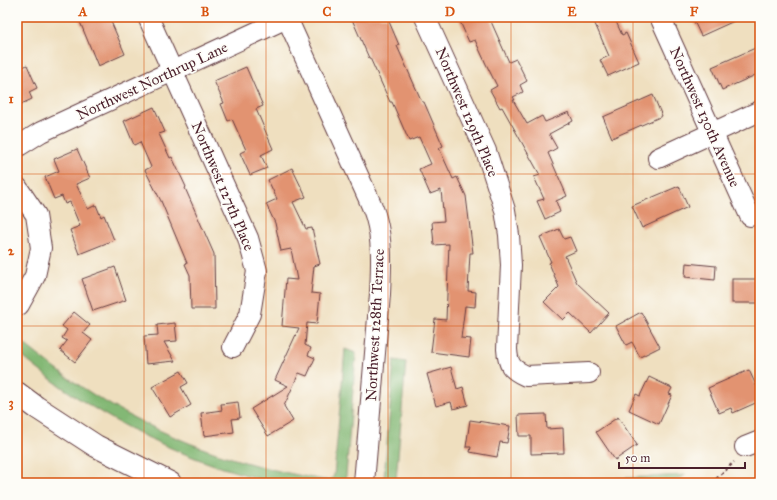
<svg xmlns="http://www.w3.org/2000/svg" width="777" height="500" viewBox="0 0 777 500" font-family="'IM FELL Great Primer',serif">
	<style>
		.forest { fill: #83b874; stroke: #666c50 }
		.building { fill: #e29371 }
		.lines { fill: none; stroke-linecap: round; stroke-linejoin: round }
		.minor-casing { stroke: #633c41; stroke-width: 22 }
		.secondary-casing { stroke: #633c41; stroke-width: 24 }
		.path { stroke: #633c41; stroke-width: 2.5; stroke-dasharray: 3 3; stroke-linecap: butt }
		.minor { stroke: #fff; stroke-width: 20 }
		.secondary { stroke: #fff; stroke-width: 22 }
		.grid { fill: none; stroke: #d8530f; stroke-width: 1; stroke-opacity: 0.55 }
		.labels { text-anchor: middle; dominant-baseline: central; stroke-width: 3.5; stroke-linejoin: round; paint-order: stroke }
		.street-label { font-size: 15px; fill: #4a1f2b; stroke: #fdfcf7 }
		.neatline { fill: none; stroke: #d8530f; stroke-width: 1.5 }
		.grid-label { font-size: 13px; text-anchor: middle; font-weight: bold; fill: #d8530f }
	</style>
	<rect width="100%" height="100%" fill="#fdfcf7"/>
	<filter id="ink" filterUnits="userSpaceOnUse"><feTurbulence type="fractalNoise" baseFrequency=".025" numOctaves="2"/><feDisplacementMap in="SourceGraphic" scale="8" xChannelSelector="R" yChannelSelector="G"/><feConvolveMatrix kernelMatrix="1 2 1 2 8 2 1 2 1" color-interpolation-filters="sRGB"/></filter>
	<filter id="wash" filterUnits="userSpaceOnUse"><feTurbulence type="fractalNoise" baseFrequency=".012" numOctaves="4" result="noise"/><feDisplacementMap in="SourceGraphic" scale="16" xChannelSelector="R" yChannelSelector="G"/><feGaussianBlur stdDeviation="0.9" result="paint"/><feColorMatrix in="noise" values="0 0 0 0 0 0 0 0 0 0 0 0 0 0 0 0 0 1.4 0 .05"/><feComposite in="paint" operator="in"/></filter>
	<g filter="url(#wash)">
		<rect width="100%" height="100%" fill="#efdfbf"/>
		<!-- forest -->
		<g class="forest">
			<path d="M17 338C33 351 50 365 67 377 145 432 232 465 325 480 330 480 332 479 334 475L345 349 356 353 346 476 343 483C328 483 312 483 297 483 290 483 283 484 276 483 258 479 240 473 223 468 148 443 77 404 17 352Z"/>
			<polygon points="394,360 406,362 396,480 397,483 385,483 384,478"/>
			<polygon points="686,475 669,483 522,483"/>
		</g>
		<g id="blocks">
			<!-- building -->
			<g class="building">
				<polygon points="78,17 109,17 125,54 98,66"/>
				<polygon points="351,17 387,17 399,45 397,46 422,102 424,102 443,146 439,148 453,179 457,177 466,196 473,253 470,253 468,291 476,292 475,307 465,306 461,338 471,339 469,357 431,352 435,319 446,320 449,244 434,245 432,222 444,221 441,190 430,194 419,169 431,164 419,137 409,141 392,102 390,102 370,58 369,58"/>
				<polygon points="458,17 489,17 509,62 516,59 527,81 520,85 523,92 513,97 515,100 513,100 527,124 542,116 545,122 569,112 573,121 549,134 557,148 548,153 567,196 556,201 560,212 545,219 537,201 544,199 534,177 540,175 502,107 500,108 490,90 497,86 486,64 475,40 469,42"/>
				<polygon points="592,17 614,17 622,35 626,33 639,62 608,76 600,60 609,56"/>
				<polygon points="692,17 743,17 701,36"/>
				<polygon points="760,46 760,73 722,90 712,67"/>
				<polygon points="17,64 19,69 27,65 37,88 29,92 32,99 17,106"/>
				<polygon points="246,67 263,106 256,109 273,149 261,155 267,168 250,175 240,153 246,150 232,119 228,121 221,104 224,103 214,81"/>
				<polygon points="653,95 662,116 612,138 603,117"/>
				<polygon points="154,107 165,132 159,134 170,158 172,157 186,187 185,188 214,254 215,309 191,309 190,275 185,264 187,263 161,201 145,170 151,167 140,142 134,145 124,121"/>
				<polygon points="77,149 90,178 76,184 88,209 96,205 101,217 104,215 114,240 79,254 70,230 80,226 70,202 65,204 62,196 54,199 45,177 59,171 54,159"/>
				<polygon points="292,168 306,197 293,202 306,229 312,228 320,264 314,266 311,293 320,294 317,324 307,323 305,345 311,348 308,355 315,358 307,376 299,373 284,406 293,421 268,436 251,409 288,386 275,380 299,328 282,326 286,279 297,280 291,249 281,251 275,223 266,204 277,199 268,180"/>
				<polygon points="679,186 688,207 642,228 632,206"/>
				<polygon points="559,229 564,239 570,237 576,251 565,256 577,283 609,313 591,333 570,313 563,320 544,302 559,287 549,263 551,262 540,237"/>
				<polygon points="686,263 716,266 715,280 685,277"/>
				<polygon points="115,267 126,300 93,311 82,279"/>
				<rect x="732" y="279" width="28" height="24"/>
				<polygon points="74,312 90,325 83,333 92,340 75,362 60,350 67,341 62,338 67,330 62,326"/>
				<polygon points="641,312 660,347 640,357 632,342 626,345 616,326"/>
				<polygon points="175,323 177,341 164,342 175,361 146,364 144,336 158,335 157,325"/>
				<polygon points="451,367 457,389 463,387 468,405 453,409 451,402 436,406 427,374"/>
				<polygon points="749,370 760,394 760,401 733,413 731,408 719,413 708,388"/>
				<polygon points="181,371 188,383 181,387 191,405 170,417 152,387"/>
				<polygon points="649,377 672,388 669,394 672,395 659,424 629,410 636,394 640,396"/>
				<polygon points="238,402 240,418 232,419 234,432 204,436 201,413 222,410 221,404"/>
				<polygon points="546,414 547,429 563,428 564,453 531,454 531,436 519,436 518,415"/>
				<polygon points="618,417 637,445 615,460 596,432"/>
				<polygon points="470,420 510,426 507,443 500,442 497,457 470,452 471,447 466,447"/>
			</g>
		</g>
	</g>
	<g filter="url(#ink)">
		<use href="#blocks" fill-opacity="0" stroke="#633c41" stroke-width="1"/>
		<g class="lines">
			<defs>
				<g id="minor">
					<polyline points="148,17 248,238 257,271 250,314 233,347"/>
					<path d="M425 17 486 151 505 210 509 235 511 265 507 349C508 365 511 369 526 376L589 373"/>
					<polyline points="660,17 750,216"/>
					<path d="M287 18 367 195C370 202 374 210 376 218 383 243 381 269 380 294L364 483"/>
					<polyline points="17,147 41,132 289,17"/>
					<polyline points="658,158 760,111"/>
					<polyline points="17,187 36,215 41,248 35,276 19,305"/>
					<polyline points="745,447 760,441"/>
				</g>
				<polyline id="secondary" points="17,393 36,407 96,446 170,483"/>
			</defs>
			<!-- minor casing -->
			<use href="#minor" class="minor-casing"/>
			<!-- secondary casing -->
			<use href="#secondary" class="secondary-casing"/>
			<!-- path -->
			<polyline class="path" points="712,483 734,462"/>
			<!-- minor -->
			<use href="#minor" class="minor"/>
			<!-- secondary -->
			<use href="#secondary" class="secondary"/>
		</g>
	</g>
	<!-- grid -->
	<path class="grid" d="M144 17V483M266 17V483M388 17V483M511 17V483M633 17V483M17 174H760M17 326H760"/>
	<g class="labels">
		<!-- street labels -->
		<g class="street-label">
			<text transform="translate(152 81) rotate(-25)">Northwest Northrup Lane</text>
			<text transform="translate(467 112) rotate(67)">Northwest 129th Place</text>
			<text transform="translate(705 117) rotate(66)">Northwest 130th Avenue</text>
			<text transform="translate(223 186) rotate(67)">Northwest 127th Place</text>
			<text transform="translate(375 325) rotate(-87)">Northwest 128th Terrace</text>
		</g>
	</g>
	<!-- margin -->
	<rect width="777" height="500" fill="none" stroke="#fdfcf7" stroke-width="44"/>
	<!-- scale -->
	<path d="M619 462v6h126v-6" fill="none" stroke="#4a1f2b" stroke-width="2"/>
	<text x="625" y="462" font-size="12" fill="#4a1f2b" stroke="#fdfcf7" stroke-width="3" paint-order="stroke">50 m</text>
	<rect x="22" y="22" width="733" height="456" class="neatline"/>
	<g class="grid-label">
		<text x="83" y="16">A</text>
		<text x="205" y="16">B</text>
		<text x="327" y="16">C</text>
		<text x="450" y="16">D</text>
		<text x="572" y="16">E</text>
		<text x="694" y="16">F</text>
		<text x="11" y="103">1</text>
		<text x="11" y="255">2</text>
		<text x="11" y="407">3</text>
	</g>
</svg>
